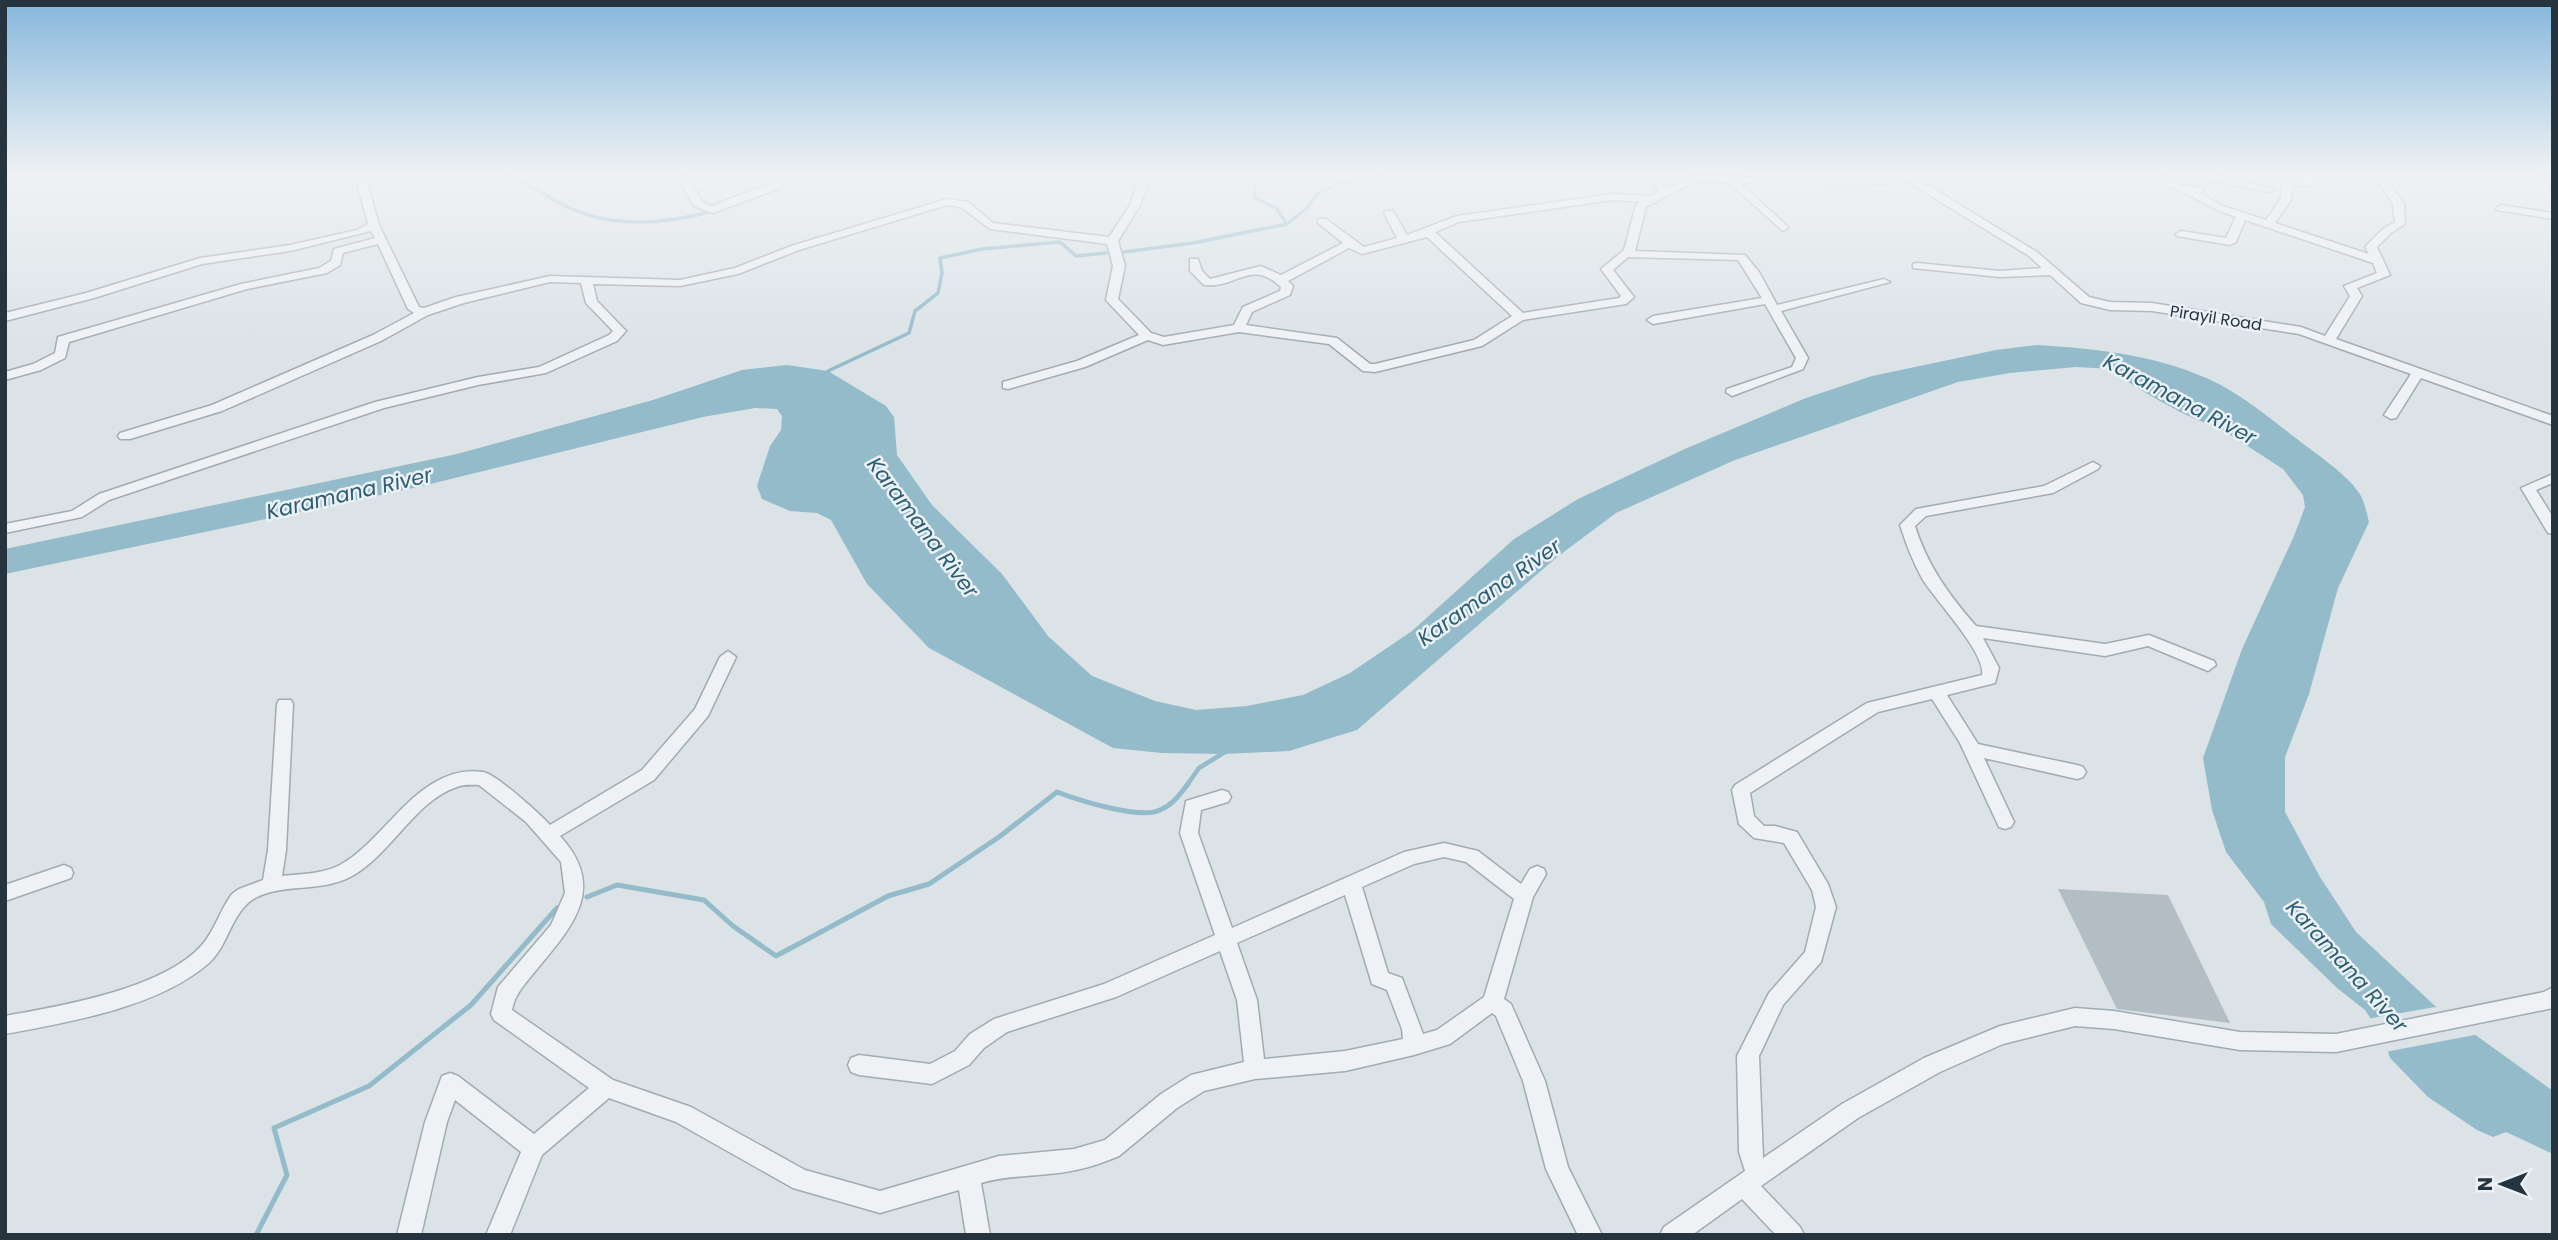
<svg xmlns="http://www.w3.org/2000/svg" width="2558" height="1240" viewBox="0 0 2558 1240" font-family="Poppins,sans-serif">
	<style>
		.water { fill: #94bbca }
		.pier { fill: #dbe3e7 }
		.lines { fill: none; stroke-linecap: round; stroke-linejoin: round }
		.stream-far2 { stroke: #94bbca; stroke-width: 3.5 }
		.stream-far1 { stroke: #94bbca; stroke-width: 4.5 }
		.stream { stroke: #94bbca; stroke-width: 5 }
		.river { fill: #94bbca; fill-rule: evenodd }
		.building { fill: #b2bdc4 }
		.minor-casing { stroke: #a1abb1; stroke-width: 3 }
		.minor { fill: #eef2f5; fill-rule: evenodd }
		.labels { text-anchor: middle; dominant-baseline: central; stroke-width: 5; stroke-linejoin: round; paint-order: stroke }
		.far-street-label { font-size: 16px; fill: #25343e; stroke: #ebf1f5 }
		.water-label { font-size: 21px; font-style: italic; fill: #2d5e74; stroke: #ebf1f5 }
	</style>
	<rect width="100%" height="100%" fill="#dbe3e7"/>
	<!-- water -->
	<path class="water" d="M2037 345C2100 349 2161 355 2219 384 2247 399 2272 420 2297 439 2316 454 2350 476 2361 496 2365 504 2367 514 2369 522L2338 588 2309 694 2285 757V812L2320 877 2356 932 2434 1005 2553 1091V1154L2506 1132 2493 1137 2477 1130 2428 1097 2390 1058 2384 1039 2365 1010 2337 988 2271 924 2264 902 2226 852 2212 810 2203 758 2242 649 2294 536 2305 507 2303 495 2283 469 2139 376 2111 369 2076 367 2010 373 1958 382 1735 460 1616 513 1557 557 1357 730 1289 751 1224 754 1162 753 1113 748 929 648 867 584 831 520 817 513 790 511 762 499 757 486 770 446 781 430 782 416 777 409 755 408 703 417 418 487 5 574V549L457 454 653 400 742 370 787 365 828 371 886 406 894 417 897 455 932 505 1002 574 1048 636 1092 676 1155 701 1196 710 1247 706 1303 695 1350 673 1412 631 1514 539 1578 499 1687 448 1806 398 1872 376 1996 350Z"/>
	<!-- pier -->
	<polygon class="pier" points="2441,1006 2480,1034 2385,1052 2381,1040 2367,1019"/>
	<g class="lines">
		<!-- stream-far2 -->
		<g class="stream-far2">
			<path d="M508 175C530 185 549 198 570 208 616 229 666 224 713 211"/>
			<polyline points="1287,224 1307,208 1317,194 1340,183 1385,175"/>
			<polyline points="1124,252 1193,243 1287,224 1276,208 1255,198 1255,179 1246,175"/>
			<polyline points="828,371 909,333 915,311 938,293 942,273 940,258 982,249 1060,242 1076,256 1106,253"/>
		</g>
		<!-- stream-far1 -->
		<polyline class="stream-far1" points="1187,785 1199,768 1225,752"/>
		<!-- stream -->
		<g class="stream">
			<path d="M587 897 617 885 704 900 733 926 776 956 888 896 929 884 999 837 1057 792C1078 800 1140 820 1160 810 1173 805 1180 794 1188 784"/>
			<polyline points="256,1235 287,1175 274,1128 369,1086 471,1005 557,908"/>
		</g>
		<!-- river -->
		<path class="river" d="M2101 351 2223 417 2226 421 2223 425C2201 431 2118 375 2094 361L2091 357 2094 353Z"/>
	</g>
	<!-- building -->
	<polygon class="building" points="2058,889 2168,895 2230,1023 2117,1009"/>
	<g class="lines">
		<defs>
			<g id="minor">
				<path d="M355 175H365L379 225 419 307 424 308 456 297 550 276 680 280 735 268 791 246 947 199 968 202 993 223 1109 237 1130 205 1138 183 1143 180 1148 183 1140 205 1118 241 1125 266 1118 299 1151 333 1164 337 1234 325 1243 307 1280 291 1281 287C1250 258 1237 289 1204 285L1190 271V259H1198L1202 271 1210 279 1261 266 1281 275 1343 243 1318 223V219H1326L1364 247 1397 238 1384 213 1385 211H1393L1407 235 1457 216 1613 194 1651 196 1658 192 1650 175H1660L1667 188 1692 176 1889 178 1896 175H1911L2037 252 2089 297 2110 302 2152 303 2301 327 2325 336 2350 296 2344 286 2377 273 2373 263 2245 220 2236 242 2230 245 2177 236 2176 234 2181 231 2226 238 2236 217C2217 211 2203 202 2185 193 2174 188 2162 184 2152 175H2164L2181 185 2203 188 2204 190 2200 193 2220 205 2266 220 2280 200 2284 181 2304 180 2301 175H2311L2315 181 2312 185 2293 186 2291 200 2275 223 2369 254 2365 247 2383 229 2395 222 2393 204 2374 175H2384L2404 204 2405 224 2391 233 2377 247 2390 275 2357 288 2362 296 2336 339 2553 416V425L2421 378 2396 418 2391 419 2384 415 2411 374 2299 334 2152 311 2110 310 2081 303 2050 275 2000 277 1913 268V264L1917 263 2000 271 2042 268 2029 256 1903 179 1890 184 1740 183 1787 226 1788 228 1783 231 1728 182H1694L1646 207 1635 251 1745 255 1759 272 1777 305 1884 279 1890 282 1781 311 1808 358 1803 369 1732 396 1726 392 1727 389 1792 367 1796 358 1765 304 1653 324 1647 320 1653 316 1762 298 1738 260 1628 257 1613 270 1634 297 1626 304 1523 320 1482 346 1375 372 1363 371 1329 344 1239 332 1163 345 1148 340 1085 367 1008 389 1003 388V382L1077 361 1139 335 1106 300 1113 266 1107 244 990 229 961 207 947 205 799 250 738 274 680 286 593 284 597 301 626 331 617 341 546 373 478 385 384 408 109 500 82 517 5 533V524L72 511 99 494 375 402 478 377 539 367 609 335 613 331 586 303 581 283 550 282 464 303 428 315 381 341 222 411 130 439H120L118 436 120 433 212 405 373 335 414 313 408 309 378 244 343 253 340 265 327 273 247 289 69 342 65 358 41 370 5 380V372L33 364 55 353 58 337 241 284 319 268 331 261 334 249 375 238 371 231 290 251 202 264 94 298 5 321V313L86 293 200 258 290 245 357 230 368 224ZM1613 200 1640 202 1636 205 1624 250 1601 269 1621 296 1619 298 1523 313 1435 232 1459 222ZM1427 237 1512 316 1474 340 1375 364H1370L1337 338 1246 325 1252 312 1290 295 1293 286 1288 281 1349 248 1362 254Z"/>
				<polygon points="677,175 687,175 702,202 712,206 790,175 803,175 778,189 712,213 694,206"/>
				<polygon points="2200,175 2214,175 2274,189 2269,192 2200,178"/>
				<polygon points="2536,175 2548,175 2553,178 2553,186"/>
				<polygon points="2501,205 2553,213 2553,219 2497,210 2496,208"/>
				<path d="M2093 462 2100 466 2098 469 2053 493 1926 516 1915 526C1927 565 1949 595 1976 626L2105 644 2149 635 2214 661 2216 665 2208 671 2148 646 2105 656 1983 638 1999 668 1995 683 1947 695 1978 744 2077 765 2083 767 2086 772 2083 777 2077 779 1984 758 2014 822 2011 827 2005 829 1999 827 1960 743 1932 699 1878 712 1750 793 1754 816 1764 826H1775L1797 832 1828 884 1836 907 1821 962 1783 1005 1759 1056 1763 1158 1842 1104 1924 1058 2000 1026 2075 1008 2114 1011 2240 1032 2336 1034 2544 992 2553 987V1008L2336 1052 2240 1050 2114 1029 2075 1026 2003 1044 1940 1072 1858 1118 1761 1186 1800 1227 1804 1235H1776L1742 1199 1692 1235H1660L1664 1227 1745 1171 1739 1152 1737 1056 1769 993 1805 952 1816 907 1812 890 1784 843 1754 838 1739 824 1732 790 1735 785 1867 703 1982 675C1986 653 1936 601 1923 580 1913 562 1906 544 1900 525L1916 509 2044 486Z"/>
				<polygon points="2553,474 2553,483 2536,490 2553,517 2553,534 2548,533 2521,488"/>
				<path d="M728 651 736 657 708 716 654 780 560 836C607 887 574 925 537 969 526 983 515 993 512 1010L613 1080 691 1107 805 1170 880 1191 999 1156 1074 1149 1105 1140 1161 1094 1191 1075 1244 1062 1237 1000 1220 951 1116 997 1007 1032 984 1048 969 1065 932 1084 859 1075 851 1072 848 1065 851 1058 859 1055 930 1064 955 1051 970 1034 994 1019 1104 984 1215 935 1180 833 1186 801 1222 790 1228 792 1231 797 1228 802 1201 810 1198 833 1232 928 1404 852 1444 843 1478 851 1521 884 1530 869 1537 866 1544 869 1546 874 1533 897 1504 999 1511 1004 1545 1081 1568 1167 1602 1235H1578L1546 1169 1523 1081 1496 1016 1492 1013 1450 1044 1414 1055 1345 1071 1255 1079 1204 1091 1177 1108 1119 1156C1105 1162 1090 1167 1076 1170 1044 1177 1012 1174 981 1183L990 1235H966L959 1190 880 1213 793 1188 676 1122 609 1098 542 1155 510 1235H486L521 1152 455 1100 447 1122 421 1235H397L425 1122 442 1076 450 1073 458 1076 534 1134 589 1088 494 1020 491 1014 498 987 551 925 565 893 561 862 526 822 479 785C472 785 464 784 457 787 418 799 392 851 357 873 326 894 285 882 255 898 231 912 229 945 209 963 159 1007 70 1022 5 1034V1016C61 1006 163 989 202 945 215 930 220 910 232 894L239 889 263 880 268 850 277 704 279 700H291L293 704 286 850 282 876C301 874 322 874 340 865 360 854 376 835 392 819 415 794 445 766 483 772 496 774 540 814 550 825L642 770 695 709 720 657ZM1444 857 1466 862 1514 899 1484 997 1437 1030 1423 1034 1402 978 1388 973 1362 887 1414 864ZM1345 895 1372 984 1387 990 1402 1029 1403 1039 1345 1051 1264 1059 1257 1000 1237 943Z"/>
				<polygon points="64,865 71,868 73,873 71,878 5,901 5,885"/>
			</g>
		</defs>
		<!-- minor casing -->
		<use href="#minor" class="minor-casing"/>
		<!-- minor -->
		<use href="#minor" class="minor"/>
	</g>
	<!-- sky -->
	<linearGradient id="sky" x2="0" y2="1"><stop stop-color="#86b7dc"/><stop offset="0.5" stop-color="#eff2f4"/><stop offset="1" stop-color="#eff2f4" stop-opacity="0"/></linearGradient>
	<rect width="2558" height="348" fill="url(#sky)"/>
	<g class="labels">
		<!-- far-street labels -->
		<g class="far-street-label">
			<text transform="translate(2216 318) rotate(9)">Pirayil Road</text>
		</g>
		<!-- water labels -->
		<g class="water-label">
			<text transform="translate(2180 399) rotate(28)">Karamana River</text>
			<text transform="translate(349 493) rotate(-13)">Karamana River</text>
			<text transform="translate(923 527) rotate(53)">Karamana River</text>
			<text transform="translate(1489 592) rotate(-35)">Karamana River</text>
			<text transform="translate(2347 966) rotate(48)">Karamana River</text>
		</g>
	</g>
	<!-- border -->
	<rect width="2558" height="1240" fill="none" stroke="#25343e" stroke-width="14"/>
	<!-- north arrow -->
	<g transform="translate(2502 1184) rotate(270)" stroke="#ebf1f5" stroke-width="5" paint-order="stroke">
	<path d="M0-5L12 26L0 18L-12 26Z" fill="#25343e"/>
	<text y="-10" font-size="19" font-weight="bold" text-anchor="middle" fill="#25343e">N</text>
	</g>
</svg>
